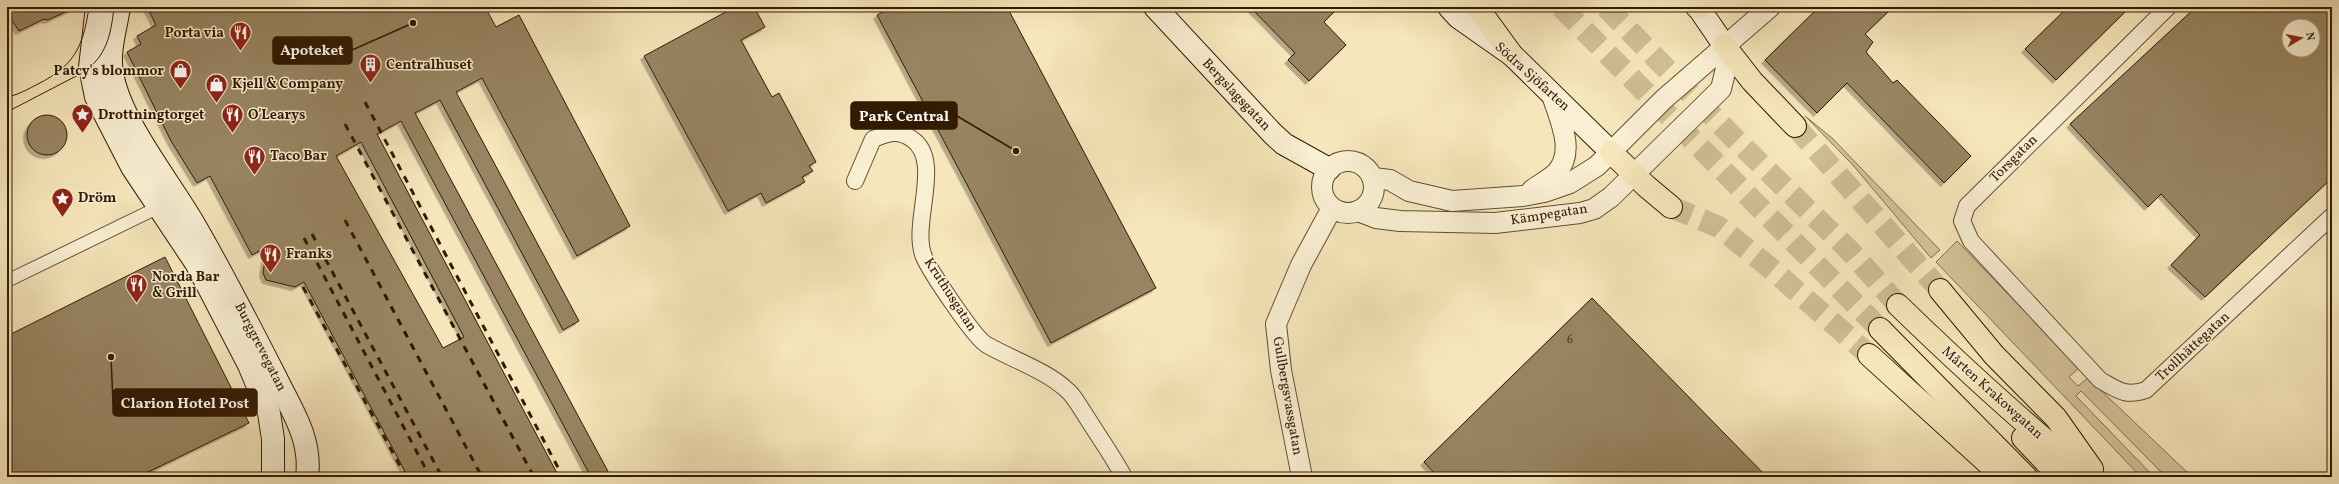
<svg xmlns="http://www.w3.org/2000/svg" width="2339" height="484" viewBox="0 0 2339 484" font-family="Vollkorn,serif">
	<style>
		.green { fill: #d5c39c; stroke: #846e4f }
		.building { fill: #988462; stroke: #321a02; fill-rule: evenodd; filter: url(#shadow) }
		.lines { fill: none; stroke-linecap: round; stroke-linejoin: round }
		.trunk-tunnel { stroke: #cfbd96; stroke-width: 22; stroke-dasharray: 22 11; stroke-linecap: butt }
		.pedestrian-casing { stroke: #634d30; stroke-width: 14 }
		.minor-casing { stroke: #634d30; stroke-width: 18 }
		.tertiary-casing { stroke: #634d30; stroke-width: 22 }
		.secondary-casing { stroke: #321a02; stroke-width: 24 }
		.trunk-casing { stroke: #321a02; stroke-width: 24 }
		.pedestrian { stroke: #f9efd3; stroke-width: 12 }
		.minor { stroke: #f9efd3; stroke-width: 16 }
		.tertiary { stroke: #f9efd3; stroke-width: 20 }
		.secondary { stroke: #f9efd3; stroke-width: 22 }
		.trunk { stroke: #f6e6bb; stroke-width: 22 }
		.tram { stroke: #321a02; stroke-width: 1 }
		.rail { stroke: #321a02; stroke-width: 3; stroke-dasharray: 7 7; stroke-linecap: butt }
		.labels { text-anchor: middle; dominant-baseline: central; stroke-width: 3; stroke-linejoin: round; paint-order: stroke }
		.number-label { font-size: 12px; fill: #4c341a }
		.poi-label { font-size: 14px; font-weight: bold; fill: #321a02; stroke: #f9efd3; text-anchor: start }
		.street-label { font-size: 14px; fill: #321a02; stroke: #f9efd3 }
		.leader { fill: none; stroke: #321a02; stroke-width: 1.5 }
		.callout-dot { fill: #321a02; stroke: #f9efd3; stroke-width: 1.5 }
		.callout { fill: #321a02; stroke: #321a02; stroke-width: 1.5 }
		.callout-label { font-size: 15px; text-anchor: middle; font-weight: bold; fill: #fff }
	</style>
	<defs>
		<filter id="shadow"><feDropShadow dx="-3.5" dy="3.5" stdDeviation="0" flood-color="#0004"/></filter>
	</defs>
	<rect width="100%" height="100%" fill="#f6e6bb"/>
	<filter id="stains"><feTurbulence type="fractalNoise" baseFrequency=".005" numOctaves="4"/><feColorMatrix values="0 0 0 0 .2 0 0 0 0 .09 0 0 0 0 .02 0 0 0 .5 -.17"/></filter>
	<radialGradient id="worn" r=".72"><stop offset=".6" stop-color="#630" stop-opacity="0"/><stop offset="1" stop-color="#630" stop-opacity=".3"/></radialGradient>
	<!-- green -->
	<g class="green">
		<polygon points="1805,116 1832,138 1940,250 1931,258 1852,164"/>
		<polygon points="1957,241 2079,368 2069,377 2078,386 2088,378 2192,477 2166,477 2081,391 2076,396 2154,477 2141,477 1936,262"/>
	</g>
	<!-- building -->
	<g class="building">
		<polygon points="7,7 76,7 48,20 44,19 19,31 7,13"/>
		<path d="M147 7H485L496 27 519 15 630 226 577 256 482 78 456 92 579 321 563 330 440 100 415 113 611 477H591L401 121 377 134 559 477H408L304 282 295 287 266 280 263 273 267 247 252 255 210 176 197 183 171 141 127 52 141 44 137 36 156 25ZM361 142 464 337 443 348 336 156Z"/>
		<polygon points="735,7 754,7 765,27 741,40 772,97 779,93 816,162 809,166 813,171 802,177 805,182 766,203 761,193 728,211 644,56"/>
		<polygon points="892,7 1007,7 1156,288 1051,343 877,15"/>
		<polygon points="1250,7 1339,7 1324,22 1346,45 1309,81 1288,60 1295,53"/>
		<polygon points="1819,7 1893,7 1865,34 1873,42 1866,52 1893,83 1897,80 1971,156 1944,183 1847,83 1817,113 1765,60"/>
		<polygon points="2068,7 2130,7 2056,80 2025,49"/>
		<path d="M2196 7H2332V178L2205 297 2171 265 2200 235 2161 194 2148 207 2070 124ZM2289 26H2313V50H2289Z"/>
		<circle cx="47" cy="135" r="20"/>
		<polygon points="165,257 249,423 138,477 7,477 7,336"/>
		<polygon points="1592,298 1767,477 1438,477 1424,462"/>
	</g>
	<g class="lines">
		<!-- trunk-tunnel -->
		<g class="trunk-tunnel">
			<polyline points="1561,7 1880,329"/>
			<polyline points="1606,7 1735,139 1852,253 1898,305"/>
			<polyline points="1795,126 1940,290"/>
			<polyline points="1671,207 1719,227 1768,266 1869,355"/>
		</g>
		<defs>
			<polyline id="pedestrian" points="7,281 159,207"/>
			<g id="minor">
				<path d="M2168 7 1967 206 1962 221 1971 241 2100 380C2118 390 2125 397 2146 390L2332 216"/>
				<path d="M855 181 873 139C888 133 898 129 912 139 944 161 910 224 924 257 930 271 975 339 987 345 1013 360 1046 370 1068 391 1074 396 1079 406 1084 413 1097 434 1112 455 1124 477"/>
			</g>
			<g id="tertiary">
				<circle cx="1348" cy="187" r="26"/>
				<polyline points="1373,178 1390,180 1409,191 1452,201 1523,196 1544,192 1570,183 1597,166 1664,99 1770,7"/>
				<path d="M1532 190C1540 184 1550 179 1557 172 1576 151 1559 118 1552 95"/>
				<polyline points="1358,211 1376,218 1400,221 1495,223 1580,213 1594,209 1611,197 1721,89 1726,68 1724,45"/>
				<polyline points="1302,477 1281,370 1276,324 1301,265 1332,208"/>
			</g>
			<g id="secondary">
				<polyline points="97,7 90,67 96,97 132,167 196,263 249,365 269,413 273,439 273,477"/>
				<path d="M119 7C116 28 108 51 112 73 120 122 170 182 195 226 224 276 250 327 276 378 292 411 312 439 307 477"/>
				<polyline points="1155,7 1273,134 1284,144 1329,169"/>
				<polyline points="1449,7 1458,17 1512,55 1611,152"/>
				<polyline points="1698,7 1724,45"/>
			</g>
			<g id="trunk">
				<polyline points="1477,7 1512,55"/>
				<polyline points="1697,7 1699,8"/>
				<polyline points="1724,45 1752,81 1795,126"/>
				<polyline points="1611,152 1646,186 1671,207"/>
				<polyline points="1940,290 1994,355 2056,418 2092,469"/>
				<path d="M1898 305C1961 366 2021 422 2090 477"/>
				<polyline points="1880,329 2026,477"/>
				<polyline points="1869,355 2003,477"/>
				<polyline points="2023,438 2060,477"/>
			</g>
		</defs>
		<!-- pedestrian casing -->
		<use href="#pedestrian" class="pedestrian-casing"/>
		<!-- minor casing -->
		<use href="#minor" class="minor-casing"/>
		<!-- tertiary casing -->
		<use href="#tertiary" class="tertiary-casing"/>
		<!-- secondary casing -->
		<use href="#secondary" class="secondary-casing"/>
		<!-- trunk casing -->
		<use href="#trunk" class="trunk-casing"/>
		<!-- pedestrian -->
		<use href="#pedestrian" class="pedestrian"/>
		<!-- minor -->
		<use href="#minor" class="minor"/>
		<!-- tertiary -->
		<use href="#tertiary" class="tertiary"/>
		<!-- secondary -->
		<use href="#secondary" class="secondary"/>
		<!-- trunk -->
		<use href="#trunk" class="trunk"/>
		<!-- tram -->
		<g class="tram">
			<path d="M7 97C18 95 28 89 38 84 75 65 83 47 89 7"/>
			<path d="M7 112 82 73C107 57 111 34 114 7"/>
		</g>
		<!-- rail -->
		<g class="rail">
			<polyline points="365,102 563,477"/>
			<polyline points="345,124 534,477"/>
			<polyline points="345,220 482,477"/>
			<polyline points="312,234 442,477"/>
			<polyline points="304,238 430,477"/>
			<polyline points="303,287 406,477"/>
		</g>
	</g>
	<!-- icons -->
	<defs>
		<symbol id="restaurant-pin" viewBox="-11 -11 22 30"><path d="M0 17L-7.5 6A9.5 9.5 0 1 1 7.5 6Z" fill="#8f2418" stroke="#f9efd3"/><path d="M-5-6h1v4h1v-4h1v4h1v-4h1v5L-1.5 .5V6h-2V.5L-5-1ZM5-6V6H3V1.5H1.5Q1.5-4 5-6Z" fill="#fff"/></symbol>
		<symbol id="building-pin" viewBox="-11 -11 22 30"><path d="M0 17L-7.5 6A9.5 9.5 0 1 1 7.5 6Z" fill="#8f2418" stroke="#f9efd3"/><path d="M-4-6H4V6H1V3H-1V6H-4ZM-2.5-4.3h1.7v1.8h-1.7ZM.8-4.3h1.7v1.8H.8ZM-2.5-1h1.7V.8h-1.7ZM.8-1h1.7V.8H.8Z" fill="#fff"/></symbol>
		<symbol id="shop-pin" viewBox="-11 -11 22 30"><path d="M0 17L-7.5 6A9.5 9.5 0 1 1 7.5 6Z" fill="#8f2418" stroke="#f9efd3"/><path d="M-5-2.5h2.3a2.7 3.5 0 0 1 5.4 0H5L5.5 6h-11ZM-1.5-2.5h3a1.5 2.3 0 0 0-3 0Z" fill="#fff"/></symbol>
		<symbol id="sight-pin" viewBox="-11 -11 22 30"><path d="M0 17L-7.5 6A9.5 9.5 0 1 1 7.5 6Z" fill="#8f2418" stroke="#f9efd3"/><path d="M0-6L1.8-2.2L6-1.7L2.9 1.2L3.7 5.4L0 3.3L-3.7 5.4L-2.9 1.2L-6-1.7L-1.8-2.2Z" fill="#fff"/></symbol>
	</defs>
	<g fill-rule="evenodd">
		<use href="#restaurant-pin" x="228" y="20" width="25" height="34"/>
		<use href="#building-pin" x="358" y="52" width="25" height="34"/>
		<use href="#shop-pin" x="168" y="58" width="25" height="34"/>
		<use href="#shop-pin" x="204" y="72" width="25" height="34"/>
		<use href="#sight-pin" x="70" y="102" width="25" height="34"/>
		<use href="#restaurant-pin" x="220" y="102" width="25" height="34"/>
		<use href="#restaurant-pin" x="242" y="144" width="25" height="34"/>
		<use href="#sight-pin" x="50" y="186" width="25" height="34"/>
		<use href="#restaurant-pin" x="258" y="242" width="25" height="34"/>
		<use href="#restaurant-pin" x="124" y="272" width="25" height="34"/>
	</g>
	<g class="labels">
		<!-- number labels -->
		<g class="number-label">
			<text x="1570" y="340">6</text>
		</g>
		<!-- poi labels -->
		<g class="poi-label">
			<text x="224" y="33" text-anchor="end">Porta via</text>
			<text x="386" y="65">Centralhuset</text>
			<text x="164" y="71" text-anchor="end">Patcy's blommor</text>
			<text x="232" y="84">Kjell &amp; Company</text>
			<text x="98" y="115">Drottningtorget</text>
			<text x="248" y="115">O'Learys</text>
			<text x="270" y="156">Taco Bar</text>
			<text x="78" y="198">Dröm</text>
			<text x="286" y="254">Franks</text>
			<text x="152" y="277">Norda Bar<tspan x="152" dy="16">&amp; Grill</tspan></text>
		</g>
		<!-- street labels -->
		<g class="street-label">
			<text transform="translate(1532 77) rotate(42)">Södra Sjöfarten</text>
			<text transform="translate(1236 95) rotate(47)">Bergslagsgatan</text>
			<text transform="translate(2014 159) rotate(-45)">Torsgatan</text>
			<text transform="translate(1549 215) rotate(-9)">Kämpegatan</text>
			<text transform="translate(950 295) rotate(57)">Kruthusgatan</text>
			<text transform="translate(260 347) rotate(63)">Burggrevegatan</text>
			<text transform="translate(2193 347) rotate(-43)">Trollhättegatan</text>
			<text transform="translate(1992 393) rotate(42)">Mårten Krakowgatan</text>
			<text transform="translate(1287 396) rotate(80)">Gullbergsvassgatan</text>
		</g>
	</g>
	<!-- callouts -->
	<path class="leader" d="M413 23L352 50M1016 151L957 116M111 357L113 403"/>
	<g class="callout-dot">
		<circle cx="413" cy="23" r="4"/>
		<circle cx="1016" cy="151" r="4"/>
		<circle cx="111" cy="357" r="4"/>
	</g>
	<g class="callout">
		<rect x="273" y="37" width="79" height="27" rx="4"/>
		<rect x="851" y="102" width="106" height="27" rx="4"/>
		<rect x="113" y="389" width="144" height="27" rx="4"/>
	</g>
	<g class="callout-label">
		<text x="312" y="55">Apoteket</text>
		<text x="904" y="121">Park Central</text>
		<text x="185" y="408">Clarion Hotel Post</text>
	</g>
	<!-- margin -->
	<rect width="2339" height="484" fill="none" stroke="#f6e6bb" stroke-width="24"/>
	<rect x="8" y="8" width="2323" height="468" fill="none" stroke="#321a02" stroke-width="2"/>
	<rect x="12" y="12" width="2315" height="460" fill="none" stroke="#321a02"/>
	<!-- north arrow -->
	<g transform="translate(2301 38) rotate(80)"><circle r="19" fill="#f9efd3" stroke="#a99a7f"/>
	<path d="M0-3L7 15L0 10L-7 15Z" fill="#8f2418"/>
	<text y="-6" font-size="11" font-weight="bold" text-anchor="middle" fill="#321a02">N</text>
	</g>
	<rect width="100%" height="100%" filter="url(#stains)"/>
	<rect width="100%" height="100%" fill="url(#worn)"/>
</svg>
